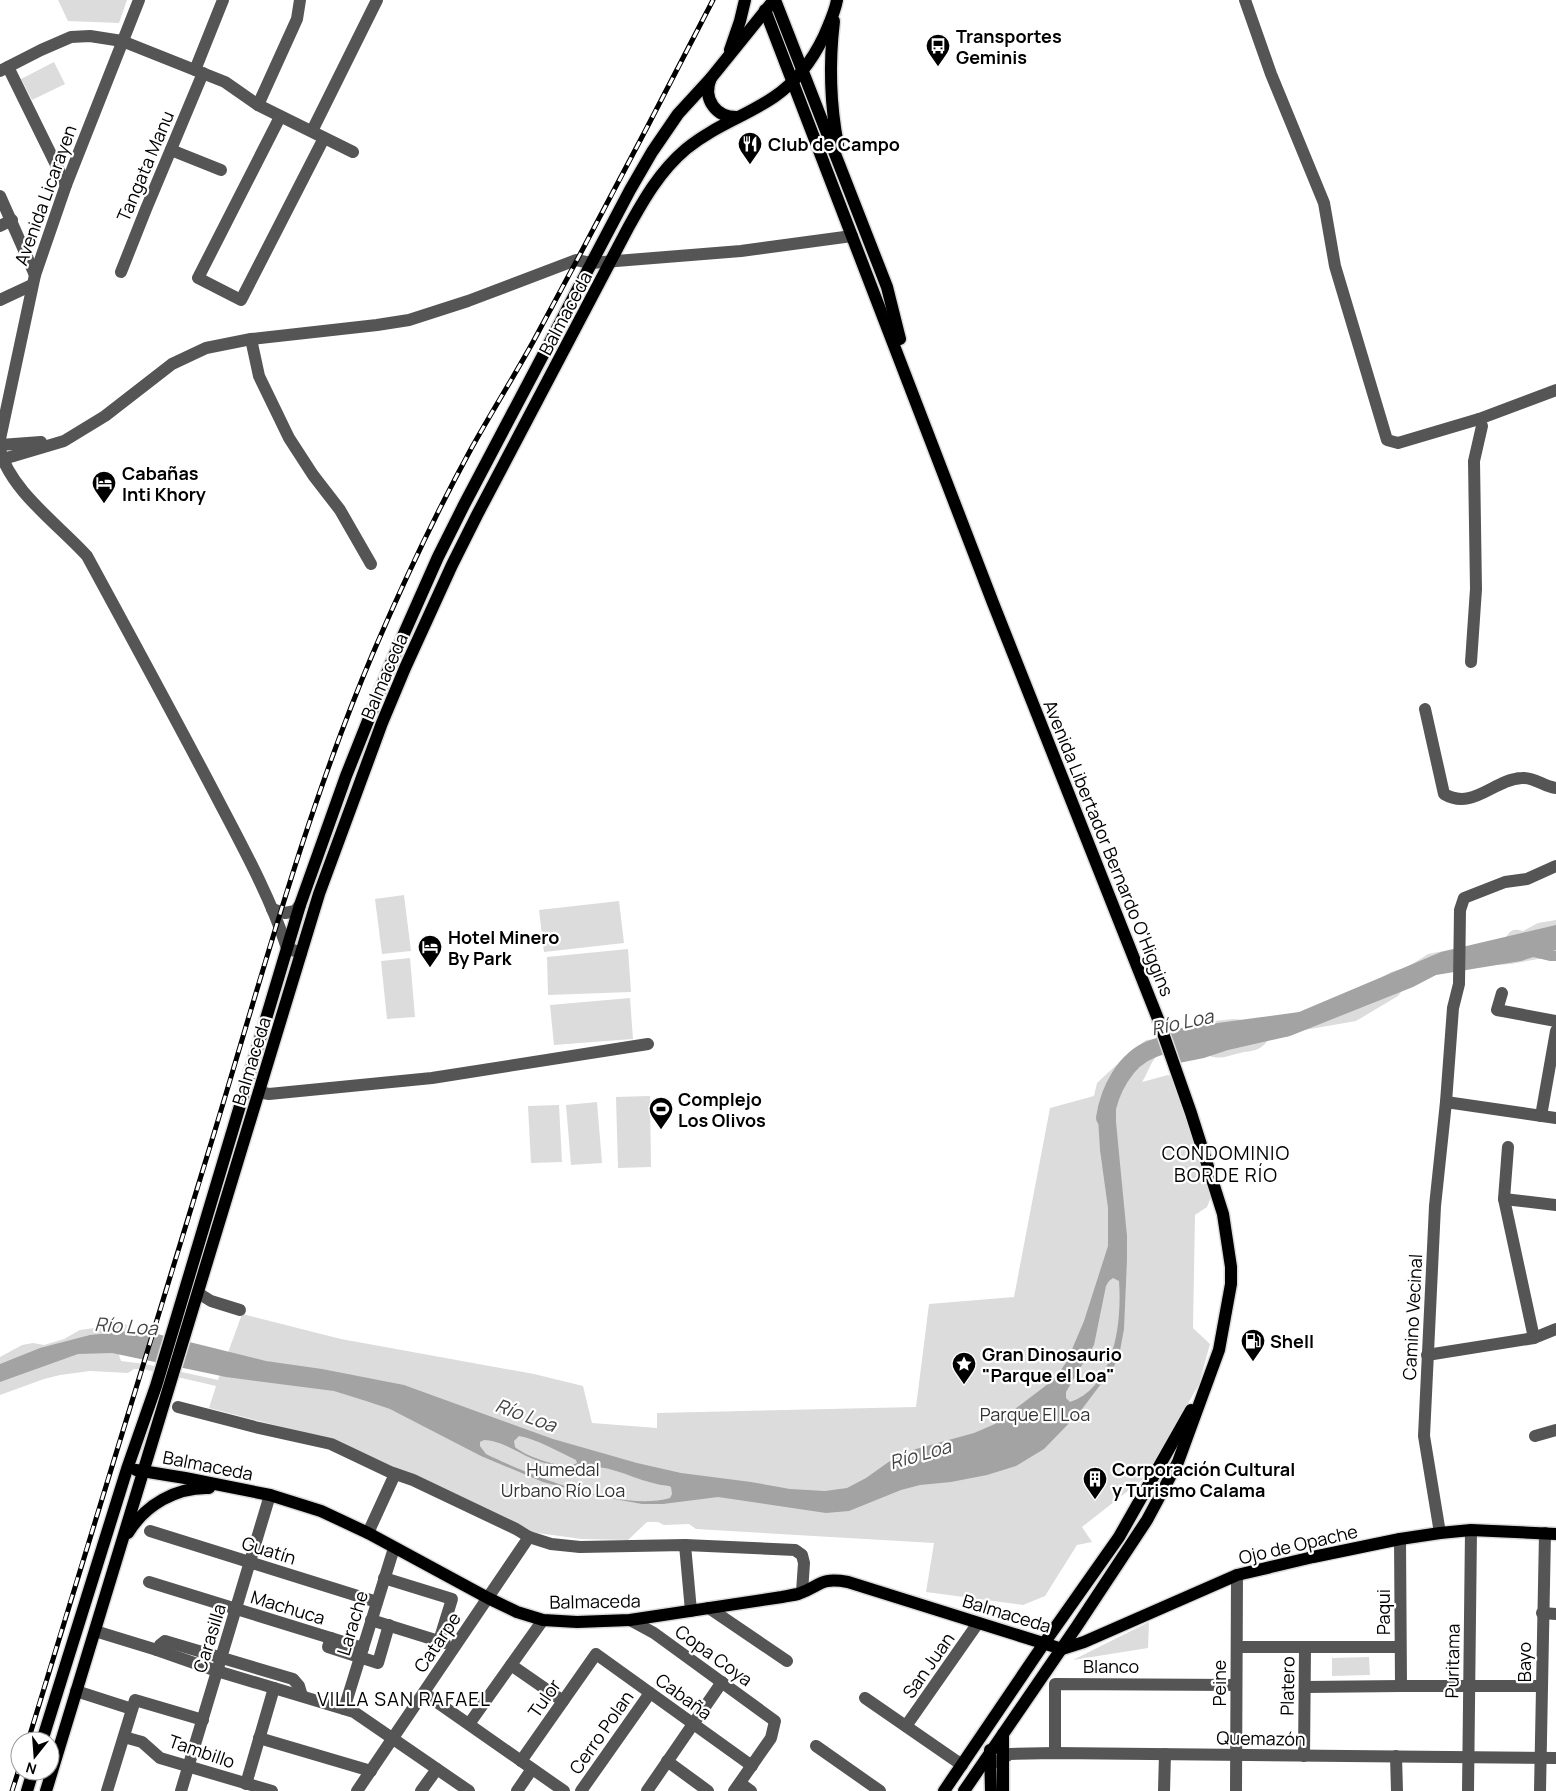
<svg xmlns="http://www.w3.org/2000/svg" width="1556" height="1791" viewBox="0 0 1556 1791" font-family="Manrope,sans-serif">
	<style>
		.green { fill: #dcdcdc }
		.water { fill: #a3a3a3; fill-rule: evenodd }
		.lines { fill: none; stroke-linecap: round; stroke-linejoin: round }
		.canal { stroke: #a3a3a3; stroke-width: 10 }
		.river { stroke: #a3a3a3; stroke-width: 18 }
		.major-casing { stroke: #dbdbdb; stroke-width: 15 }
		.minor { stroke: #555; stroke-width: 12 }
		.major { stroke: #000; stroke-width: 12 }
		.rail-casing { stroke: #000; stroke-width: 5 }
		.rail { stroke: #fff; stroke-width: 3; stroke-dasharray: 9; stroke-linecap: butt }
		.labels { text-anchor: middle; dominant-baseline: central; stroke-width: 4.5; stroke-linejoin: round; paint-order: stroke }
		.poi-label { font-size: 18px; font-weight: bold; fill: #000; stroke: #fff; text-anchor: start }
		.street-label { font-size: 18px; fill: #000; stroke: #fff }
		.park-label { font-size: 18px; fill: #333; stroke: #fff }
		.water-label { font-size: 19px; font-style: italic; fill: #444; stroke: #fff }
		.neighbourhood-label { font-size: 19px; letter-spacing: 1px; fill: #000; stroke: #fff }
	</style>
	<rect width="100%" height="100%" fill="#fff"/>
	<!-- green -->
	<g class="green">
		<polygon points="58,0 127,0 119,23 68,21"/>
		<polygon points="54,62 65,84 32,100 21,79"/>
		<polygon points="404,895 411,951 382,954 375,899"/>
		<polygon points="619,901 624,943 544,952 539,910"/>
		<path d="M1556 920V959H1538L1511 964 1452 968 1404 988 1398 996 1356 1021 1293 1032 1287 1037C1269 1030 1271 1042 1258 1049 1252 1052 1245 1051 1240 1053 1234 1054 1230 1056 1225 1057 1203 1061 1200 1044 1182 1044 1177 1045 1168 1049 1164 1051 1151 1057 1149 1072 1142 1082L1168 1075 1175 1078 1213 1192 1207 1207 1195 1215 1193 1328 1210 1344 1199 1384 1147 1476 1082 1527 1092 1542 1077 1545 1045 1596 1023 1605 926 1592 934 1543 696 1529 689 1524 664 1525 658 1522H647L628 1540 582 1539 530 1532 321 1437 209 1408 216 1386 143 1369H134L128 1373 90 1371 60 1375 44 1379 0 1395V1357L22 1345 33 1343 44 1345 64 1339 80 1330 125 1324 130 1327 131 1332 119 1355 121 1361 145 1364 218 1380 242 1314 341 1339 534 1374 583 1386 592 1423 657 1428V1413L916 1407 929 1304 1014 1297 1050 1108 1094 1096 1097 1083 1127 1055 1146 1040 1158 1039 1177 1033 1184 1027 1194 1023 1234 1019 1275 1023 1358 991 1391 972 1408 967 1428 954 1505 939C1510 930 1513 928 1523 931L1538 923Z"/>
		<polygon points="628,949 631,992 548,995 547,957"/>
		<polygon points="410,958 415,1017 387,1019 381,961"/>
		<polygon points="630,998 633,1039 554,1045 550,1005"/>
		<polygon points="650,1096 651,1167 618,1168 616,1097"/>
		<polygon points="597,1102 602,1163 571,1165 566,1105"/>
		<polygon points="559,1105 562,1162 531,1163 528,1106"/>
		<polygon points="1149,1622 1148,1648 1073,1660"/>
		<polygon points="1369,1657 1370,1675 1332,1676 1332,1658"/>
	</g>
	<!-- water -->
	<g class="water">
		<polygon points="1556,925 1556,950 1521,961 1436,975 1413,987 1290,1036 1228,1050 1204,1058 1179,1063 1166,1030 1299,1012 1441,952"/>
		<path d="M1110 1096 1115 1101 1116 1106V1122L1127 1236V1259L1124 1329 1119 1356 1113 1368 1079 1413 1044 1449 1016 1466 987 1475 951 1482 920 1485 901 1490 849 1511 826 1513 718 1497 663 1504H642L598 1496 543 1482 481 1456 390 1409 366 1401 334 1391 226 1377 112 1353 78 1354 0 1382V1364L40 1348 90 1335 141 1330 266 1361 322 1369 404 1385 553 1439 637 1463 681 1473 751 1482 790 1489 825 1491 847 1488 866 1478 890 1461 916 1449 974 1433 995 1424 1044 1387 1057 1376 1067 1361 1084 1321 1108 1246V1208L1100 1150 1098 1117 1101 1100ZM1113 1278 1119 1281C1122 1321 1115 1387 1070 1402L1066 1398V1392L1094 1345 1106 1286 1109 1281ZM519 1436C537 1439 559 1452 576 1460L577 1463C565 1471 525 1456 515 1447L514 1441ZM484 1440C506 1441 524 1458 545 1463 562 1468 580 1464 598 1467 623 1470 644 1484 669 1486L671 1487 672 1494 670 1498C621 1512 531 1476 486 1454L480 1446V1442Z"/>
	</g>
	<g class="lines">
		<!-- canal -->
		<polyline class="canal" points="1529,951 1550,956 1556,956"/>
		<!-- river -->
		<path class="river" d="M1105 1118C1109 1091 1125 1059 1152 1049 1161 1045 1173 1044 1183 1041"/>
		<defs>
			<g id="major">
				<polyline points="775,0 887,287 900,339"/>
				<polyline points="765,10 993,603 1158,1019 1191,1113 1223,1214 1231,1267 1231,1284 1219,1350 1178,1462 1147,1520 1077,1626 964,1791"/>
				<path d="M834 21C829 63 830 104 838 145"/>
				<polyline points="730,50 740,21 745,0"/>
				<path d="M711 78C702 99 716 118 738 117"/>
				<path d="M136 1470 185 1478 270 1495 321 1511 368 1533 488 1598 517 1612 543 1620 577 1622 630 1620 782 1597C787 1596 793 1595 798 1594 821 1586 819 1577 848 1582L1062 1649"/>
				<path d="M128 1533C145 1505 176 1487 209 1488"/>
				<polyline points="1062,1649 1084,1642 1237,1575 1313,1557 1400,1539 1440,1533 1471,1530 1556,1534"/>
				<polyline points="42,1741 127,1469 156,1386 175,1323 300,905 346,776 391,663 438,557 464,505 630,190 652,152 678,114 711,78 774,0"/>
				<polyline points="990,1750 991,1791"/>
				<polyline points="27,1791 33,1771"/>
				<path d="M46 1791 319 894 382 723 405 668 452 565 477 515 628 228C644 199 660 171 686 149 714 126 746 116 774 97 796 82 813 59 824 36 829 24 835 12 837 0"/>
				<polyline points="944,1791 1045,1642 1119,1537 1191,1410"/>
				<polyline points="1003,1791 1003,1734"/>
			</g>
		</defs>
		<!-- major casing -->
		<use href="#major" class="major-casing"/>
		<!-- minor -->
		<g class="minor">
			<polyline points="1245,0 1271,74 1324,203 1335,266 1387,440 1398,443 1479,419"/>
			<polyline points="8,67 66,185"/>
			<polyline points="195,70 223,0"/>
			<polyline points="0,71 41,50 71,37 90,36 122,41 225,82 258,105 353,152"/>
			<polyline points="258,105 297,19 300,0"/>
			<polyline points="280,117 198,278 241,300 324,138"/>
			<polyline points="312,131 377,0"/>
			<polyline points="171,150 221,170"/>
			<polyline points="0,196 35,275"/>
			<polyline points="0,226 12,220"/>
			<polyline points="121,272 146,209 203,73"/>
			<polyline points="0,300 32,285"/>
			<polyline points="251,339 259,376 289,438 313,475 340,510 371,564"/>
			<polyline points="0,439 35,275 66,185 139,0"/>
			<polyline points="0,445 41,442"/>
			<path d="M0 450C10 490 59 525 87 556 130 635 173 714 215 794 241 844 269 894 287 948L301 953"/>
			<polyline points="0,460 64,441 105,416 172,364 206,348 251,339 377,325 409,320 468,301 576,260 591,263 741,251 852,236"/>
			<polyline points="1471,662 1476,589 1474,461 1482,426 1479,419 1556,390"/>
			<path d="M1425 709 1444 794C1473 811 1494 779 1522 778 1535 777 1544 787 1556 788"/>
			<polyline points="272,909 285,913 295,911 300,905"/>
			<polyline points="1502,993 1497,1010 1556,1021"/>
			<polyline points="259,1092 269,1094 432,1078 648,1044"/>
			<polyline points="1446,1102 1556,1118"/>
			<polyline points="1541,1116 1556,1031"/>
			<polyline points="1508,1147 1504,1199 1534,1338"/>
			<polyline points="1504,1199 1556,1205"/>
			<polyline points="198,1293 211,1301 240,1310"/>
			<polyline points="1427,1355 1534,1338 1556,1329"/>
			<polyline points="178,1407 255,1427 331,1444 390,1472 413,1480 516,1529 529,1537 551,1544 580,1547 685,1545 795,1550 802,1555 804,1563 802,1592"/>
			<polyline points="1535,1436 1556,1430"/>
			<polyline points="150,1531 377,1602"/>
			<polyline points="368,1533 395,1474"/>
			<polyline points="1440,1533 1424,1436 1435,1206 1446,1102 1453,1008 1459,984 1460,910 1464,898 1505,882 1527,879 1556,866"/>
			<polyline points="1400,1539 1401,1686"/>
			<polyline points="685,1545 691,1611"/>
			<polyline points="384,1578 452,1599 439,1641"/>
			<polyline points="149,1582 363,1648"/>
			<polyline points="709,1608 787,1661"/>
			<polyline points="1542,1613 1556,1614"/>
			<polyline points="371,1620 445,1643"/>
			<polyline points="630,1620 654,1633 775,1721 771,1738 734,1791"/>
			<polyline points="95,1631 157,1650 217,1671 354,1712 469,1791"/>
			<polyline points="331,1638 328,1647 378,1663 389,1625"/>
			<polyline points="1237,1647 1400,1647"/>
			<polyline points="157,1650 160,1645 165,1641 293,1679 299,1686 302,1696"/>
			<polyline points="511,1665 563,1701"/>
			<polyline points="1305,1687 1401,1686 1542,1686"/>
			<polyline points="76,1691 132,1709"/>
			<polyline points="424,1693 564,1791"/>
			<polyline points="865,1698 962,1765"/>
			<polyline points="344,1709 394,1548"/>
			<polyline points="469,1724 543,1620"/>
			<polyline points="906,1726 978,1623"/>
			<polyline points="124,1737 142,1742 160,1758 272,1791"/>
			<polyline points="259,1738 371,1771"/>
			<polyline points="816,1746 880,1791"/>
			<polyline points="1055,1753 1055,1684 1236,1685"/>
			<polyline points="1304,1756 1305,1647"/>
			<polyline points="1396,1756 1397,1791"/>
			<polyline points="521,1761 596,1654 752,1766"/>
			<polyline points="667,1761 708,1791"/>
			<polyline points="996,1762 1010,1754 1055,1753 1556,1758"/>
			<polyline points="740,1783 751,1791"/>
			<polyline points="246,1784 274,1688"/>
			<polyline points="107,1791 135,1700 203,1720"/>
			<polyline points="181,1791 270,1495"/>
			<polyline points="357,1791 529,1537"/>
			<polyline points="421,1791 437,1769"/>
			<polyline points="517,1791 532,1769"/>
			<polyline points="581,1791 650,1693"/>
			<polyline points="647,1791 722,1682"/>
			<polyline points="1164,1791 1165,1754"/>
			<polyline points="1236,1791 1237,1575"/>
			<polyline points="1468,1791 1471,1530"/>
			<polyline points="1540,1791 1545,1533"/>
		</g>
		<!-- major -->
		<use href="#major" class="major"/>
		<defs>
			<g id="rail">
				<path d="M28 1741C90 1536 154 1332 216 1127 264 968 308 806 373 653 403 583 435 515 471 449 491 413 513 378 533 342 594 229 654 115 713 0"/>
				<polyline points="12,1791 20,1766"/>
			</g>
		</defs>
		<!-- rail casing -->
		<use href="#rail" class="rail-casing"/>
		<!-- rail -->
		<use href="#rail" class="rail"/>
	</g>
	<!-- icons -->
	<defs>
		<symbol id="bus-pin" viewBox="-11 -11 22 30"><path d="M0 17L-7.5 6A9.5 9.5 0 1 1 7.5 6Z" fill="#000" stroke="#fff"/><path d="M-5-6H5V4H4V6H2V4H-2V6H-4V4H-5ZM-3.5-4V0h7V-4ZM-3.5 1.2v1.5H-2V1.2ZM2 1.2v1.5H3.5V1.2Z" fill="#fff"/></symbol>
		<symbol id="restaurant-pin" viewBox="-11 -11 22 30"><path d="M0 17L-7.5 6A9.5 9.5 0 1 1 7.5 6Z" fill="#000" stroke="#fff"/><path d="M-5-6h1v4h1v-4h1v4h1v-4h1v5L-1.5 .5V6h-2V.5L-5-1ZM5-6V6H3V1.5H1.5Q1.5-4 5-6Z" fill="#fff"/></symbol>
		<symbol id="hotel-pin" viewBox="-11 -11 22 30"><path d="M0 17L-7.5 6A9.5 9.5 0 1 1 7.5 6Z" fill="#000" stroke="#fff"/><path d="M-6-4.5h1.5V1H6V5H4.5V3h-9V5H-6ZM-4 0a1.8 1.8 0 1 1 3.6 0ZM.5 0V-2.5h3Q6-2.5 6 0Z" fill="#fff"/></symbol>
		<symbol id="stadium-pin" viewBox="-11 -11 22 30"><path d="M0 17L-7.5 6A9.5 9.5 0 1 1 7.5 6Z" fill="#000" stroke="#fff"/><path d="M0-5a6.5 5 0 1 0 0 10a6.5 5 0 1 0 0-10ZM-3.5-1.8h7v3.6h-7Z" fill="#fff"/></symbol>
		<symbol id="fuel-pin" viewBox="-11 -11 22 30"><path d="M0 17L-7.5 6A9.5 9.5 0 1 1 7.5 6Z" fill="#000" stroke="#fff"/><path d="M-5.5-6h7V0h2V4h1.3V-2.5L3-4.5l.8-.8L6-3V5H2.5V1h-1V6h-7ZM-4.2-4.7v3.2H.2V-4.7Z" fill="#fff"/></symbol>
		<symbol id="sight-pin" viewBox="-11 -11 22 30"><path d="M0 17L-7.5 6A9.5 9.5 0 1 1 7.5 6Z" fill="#000" stroke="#fff"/><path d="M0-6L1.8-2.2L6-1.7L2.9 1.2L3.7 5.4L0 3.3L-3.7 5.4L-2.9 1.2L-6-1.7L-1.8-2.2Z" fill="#fff"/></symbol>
		<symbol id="building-pin" viewBox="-11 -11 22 30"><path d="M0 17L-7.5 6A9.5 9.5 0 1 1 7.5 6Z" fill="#000" stroke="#fff"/><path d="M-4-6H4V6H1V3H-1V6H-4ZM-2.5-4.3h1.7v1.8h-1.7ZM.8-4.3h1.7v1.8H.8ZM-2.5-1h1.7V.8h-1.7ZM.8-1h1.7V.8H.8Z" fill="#fff"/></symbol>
	</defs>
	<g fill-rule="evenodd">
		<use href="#bus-pin" x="924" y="32" width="28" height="38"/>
		<use href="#restaurant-pin" x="736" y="130" width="28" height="38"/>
		<use href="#hotel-pin" x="90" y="469" width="28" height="38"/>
		<use href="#hotel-pin" x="416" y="933" width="28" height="38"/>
		<use href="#stadium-pin" x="647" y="1095" width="28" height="38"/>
		<use href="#fuel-pin" x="1239" y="1327" width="28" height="38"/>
		<use href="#sight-pin" x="950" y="1350" width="28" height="38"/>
		<use href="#building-pin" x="1081" y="1465" width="28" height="38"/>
	</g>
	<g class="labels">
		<!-- poi labels -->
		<g class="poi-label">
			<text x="956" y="36">Transportes<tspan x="956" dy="21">Geminis</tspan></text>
			<text x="768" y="144">Club de Campo</text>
			<text x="122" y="473">Cabañas<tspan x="122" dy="21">Inti Khory</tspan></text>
			<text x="448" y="937">Hotel Minero<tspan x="448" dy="21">By Park</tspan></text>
			<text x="678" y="1099">Complejo<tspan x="678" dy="21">Los Olivos</tspan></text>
			<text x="1270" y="1341">Shell</text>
			<text x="982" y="1354">Gran Dinosaurio<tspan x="982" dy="21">"Parque el Loa"</tspan></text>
			<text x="1112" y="1469">Corporación Cultural<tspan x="1112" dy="21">y Turismo Calama</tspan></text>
		</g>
		<!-- street labels -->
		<g class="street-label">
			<text transform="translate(145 166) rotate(-67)">Tangata Manu</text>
			<text transform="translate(45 195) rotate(-70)">Avenida Licarayen</text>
			<text transform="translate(565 313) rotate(-62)">Balmaceda</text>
			<text transform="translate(384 676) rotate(-67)">Balmaceda</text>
			<text transform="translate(1109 848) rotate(68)">Avenida Libertador Bernardo O'Higgins</text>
			<text transform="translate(251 1061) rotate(-73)">Balmaceda</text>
			<text transform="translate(1412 1317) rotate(-87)">Camino Vecinal</text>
			<text transform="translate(208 1465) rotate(11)">Balmaceda</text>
			<text transform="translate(1298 1544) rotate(-13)">Ojo de Opache</text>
			<text transform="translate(269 1550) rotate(17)">Guatín</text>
			<text transform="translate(595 1601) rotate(-1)">Balmaceda</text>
			<text transform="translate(288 1607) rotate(17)">Machuca</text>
			<text transform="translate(1383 1612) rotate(-90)">Paqui</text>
			<text transform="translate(1007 1613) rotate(17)">Balmaceda</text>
			<text transform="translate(352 1623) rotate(-73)">Larache</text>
			<text transform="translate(209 1638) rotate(-73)">Carasilla</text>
			<text transform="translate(437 1642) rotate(-56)">Catarpe</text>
			<text transform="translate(714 1655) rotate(36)">Copa Coya</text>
			<text transform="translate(1452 1661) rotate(-89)">Puritama</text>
			<text transform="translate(1524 1662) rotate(-90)">Bayo</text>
			<text transform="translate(928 1665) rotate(-55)">San Juan</text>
			<text x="1111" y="1666">Blanco</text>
			<text transform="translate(1219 1683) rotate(-90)">Peine</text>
			<text transform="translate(1287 1686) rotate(-89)">Platero</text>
			<text transform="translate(684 1696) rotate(36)">Cabaña</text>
			<text transform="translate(544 1698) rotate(-55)">Tulor</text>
			<text transform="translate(601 1732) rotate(-55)">Cerro Polan</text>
			<text transform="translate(1261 1738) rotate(1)">Quemazón</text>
			<text transform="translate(202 1751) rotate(19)">Tambillo</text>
		</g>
		<!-- park labels -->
		<g class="park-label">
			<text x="1035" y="1414">Parque El Loa</text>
			<text x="563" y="1469">Humedal<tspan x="563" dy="21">Urbano Río Loa</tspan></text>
		</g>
		<!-- water labels -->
		<g class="water-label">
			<text transform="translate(1182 1022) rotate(-12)">Río Loa</text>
			<text transform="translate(126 1326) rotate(4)">Río Loa</text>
			<text transform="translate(526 1415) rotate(20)">Río Loa</text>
			<text transform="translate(920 1454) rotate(-16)">Río Loa</text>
		</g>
		<!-- neighbourhood labels -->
		<g class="neighbourhood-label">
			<text x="1226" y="1153">CONDOMINIO<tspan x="1226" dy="22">BORDE RÍO</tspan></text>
			<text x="404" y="1699">VILLA SAN RAFAEL</text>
		</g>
	</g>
	<!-- north arrow -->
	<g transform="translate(35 1756) rotate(197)"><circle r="24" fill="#ffffff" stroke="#999999"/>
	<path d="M0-4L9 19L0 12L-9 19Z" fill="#000000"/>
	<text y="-8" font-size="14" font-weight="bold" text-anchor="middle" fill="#000000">N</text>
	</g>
</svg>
